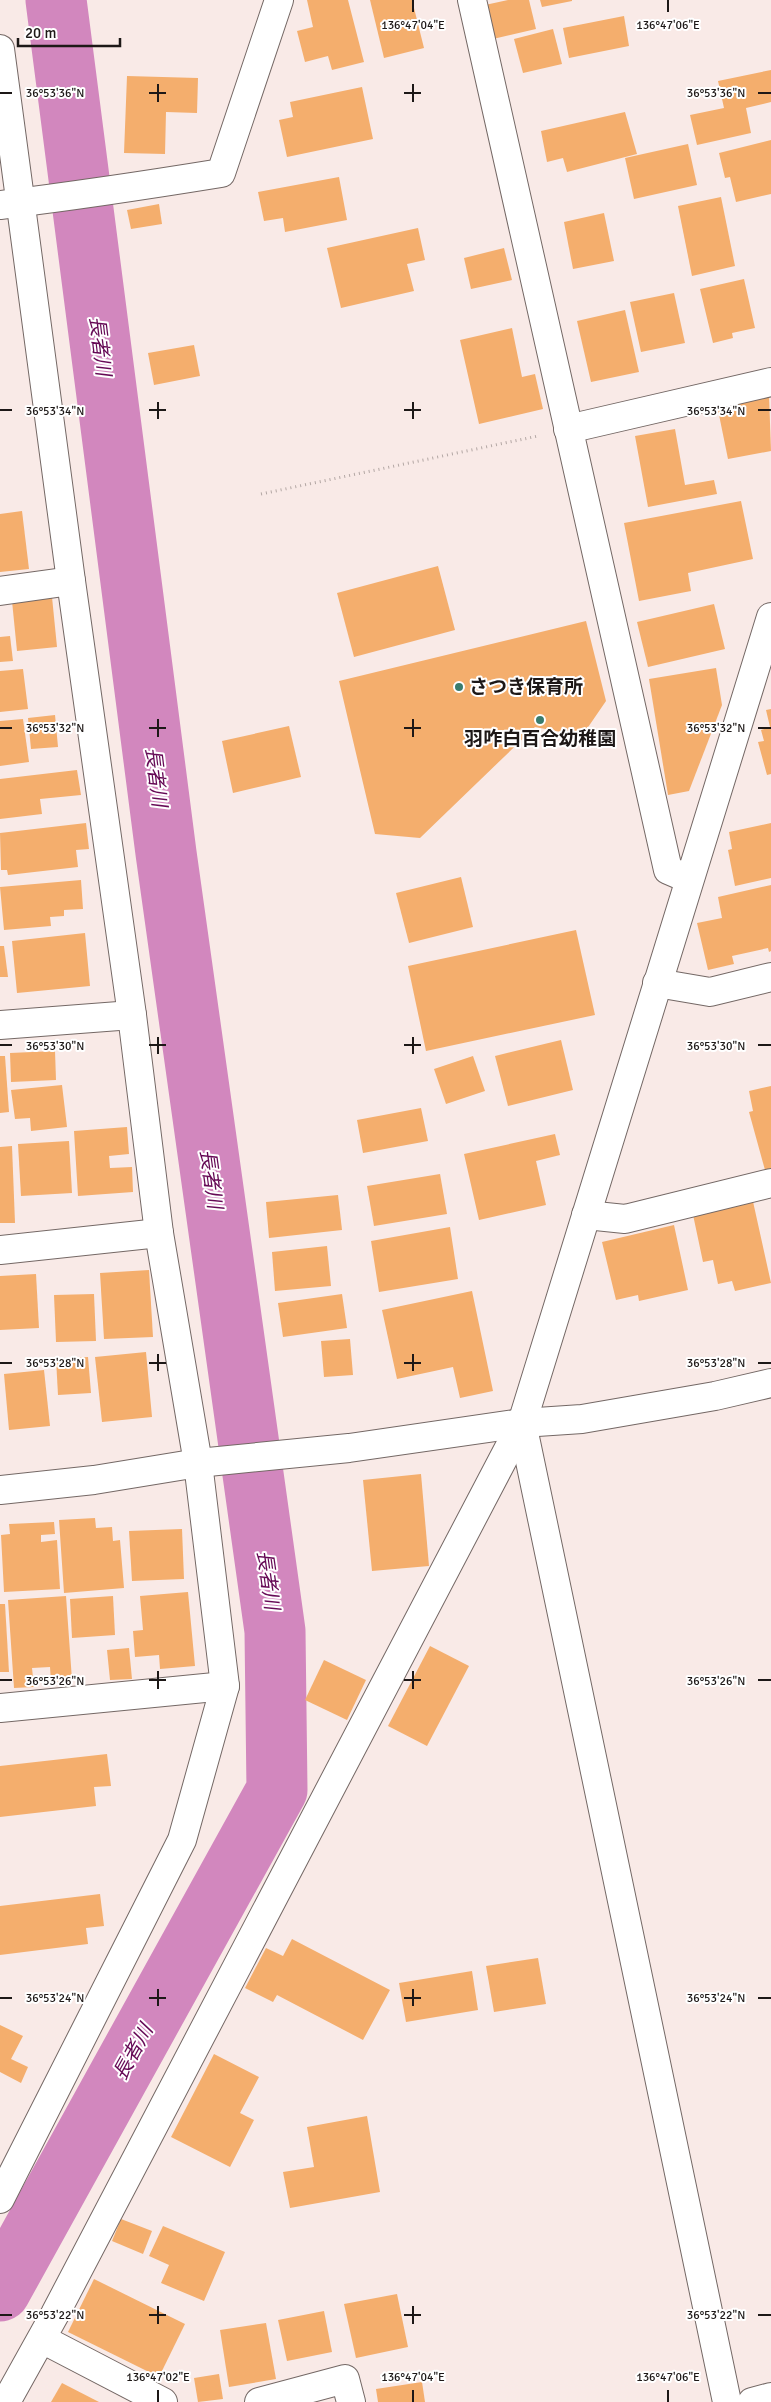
<svg xmlns="http://www.w3.org/2000/svg" width="771" height="2402" viewBox="0 0 771 2402" font-family="Signika,'Noto Sans JP',sans-serif">
	<style>
		.lines { fill: none; stroke-linecap: round; stroke-linejoin: round }
		.river { stroke: #d287be; stroke-width: 61 }
		.building { fill: #f4ae6d }
		.minor-casing { stroke: #746865; stroke-width: 30 }
		.path { stroke: #b3a7a4; stroke-width: 3; stroke-dasharray: 1 4; stroke-linecap: butt }
		.minor { stroke: #fff; stroke-width: 28 }
		.ticks { fill: none; stroke: #1d1817; stroke-width: 2 }
		.poi-dot { fill: #3a7c6d; stroke: #fff; stroke-width: 2 }
		.labels { text-anchor: middle; dominant-baseline: central; stroke-width: 4; stroke-linejoin: round; paint-order: stroke }
		.poi-label { font-size: 19px; font-weight: bold; fill: #1d1817; stroke: #fff; text-anchor: start }
		.water-label { font-size: 20px; font-style: italic; fill: #650955; stroke: #fff }
		.ticks-label { font-size: 12px; text-anchor: middle; fill: #1d1817; stroke: #fff; stroke-width: 4; stroke-linejoin: round; paint-order: stroke }
	</style>
	<rect width="100%" height="100%" fill="#f9eae7"/>
	<g class="lines">
		<!-- river -->
		<polyline class="river" points="0,2291 277,1790 275,1631 166,853 56,0"/>
	</g>
	<!-- building -->
	<g class="building">
		<polygon points="307,0 348,0 364,62 332,70 328,56 305,62 297,31 313,27"/>
		<polygon points="370,0 412,0 424,48 384,58"/>
		<polygon points="508,0 529,0 536,29 493,39 485,5"/>
		<polygon points="540,0 572,0 572,1 542,7"/>
		<polygon points="624,16 629,46 569,58 563,28"/>
		<polygon points="553,29 562,64 523,73 514,39"/>
		<polygon points="771,70 771,102 746,108 751,133 697,145 690,115 724,108 718,81"/>
		<polygon points="127,76 198,78 197,113 166,112 165,154 124,153"/>
		<polygon points="362,87 373,139 287,157 279,120 293,117 290,102"/>
		<polygon points="625,112 637,154 567,172 563,158 547,162 541,131"/>
		<polygon points="771,140 771,194 736,202 730,177 725,178 719,153"/>
		<polygon points="688,144 697,185 634,199 625,158"/>
		<polygon points="339,177 347,220 285,232 283,218 264,221 258,192"/>
		<polygon points="721,197 735,266 692,276 678,206"/>
		<polygon points="159,204 162,224 131,229 127,210"/>
		<polygon points="604,213 614,261 573,269 564,222"/>
		<polygon points="418,228 425,260 407,264 414,291 341,308 327,248"/>
		<polygon points="504,248 512,280 471,289 464,258"/>
		<polygon points="744,279 755,328 732,333 733,338 713,343 700,289"/>
		<polygon points="674,293 685,343 641,352 630,302"/>
		<polygon points="625,310 639,372 591,382 577,321"/>
		<polygon points="512,328 522,377 535,374 543,409 479,424 460,340"/>
		<polygon points="194,345 200,376 154,385 148,353"/>
		<polygon points="769,395 771,451 728,459 717,405"/>
		<polygon points="675,429 685,485 714,480 717,494 648,507 635,436"/>
		<polygon points="741,501 753,559 688,573 691,591 639,601 624,523"/>
		<polygon points="22,511 29,569 0,572 0,514"/>
		<polygon points="438,566 455,630 354,657 337,593"/>
		<polygon points="52,597 57,647 17,651 12,601"/>
		<polygon points="714,604 725,649 648,667 637,622"/>
		<polygon points="586,621 606,701 582,736 535,727 420,838 375,834 339,681"/>
		<polygon points="10,636 13,661 0,662 0,637"/>
		<polygon points="716,668 722,705 689,791 668,795 649,679"/>
		<polygon points="23,669 28,709 0,712 0,671"/>
		<polygon points="771,709 771,774 767,775 758,742 764,741 761,730 770,727 766,710"/>
		<polygon points="55,715 58,747 31,749 28,718"/>
		<polygon points="23,719 29,762 0,766 0,721"/>
		<polygon points="289,726 301,777 233,793 222,741"/>
		<polygon points="77,770 81,795 40,799 42,814 0,819 0,779"/>
		<polygon points="86,823 89,849 76,850 78,867 8,875 7,870 1,870 0,833"/>
		<polygon points="771,823 771,878 735,886 728,850 732,849 729,832"/>
		<polygon points="461,877 473,927 409,943 396,893"/>
		<polygon points="81,880 83,909 64,910 64,916 50,917 51,926 4,930 0,887"/>
		<polygon points="771,885 771,951 769,952 768,948 732,956 734,964 708,970 697,923 722,918 718,897"/>
		<polygon points="576,930 595,1015 426,1051 408,966"/>
		<polygon points="85,933 90,986 17,993 12,941"/>
		<polygon points="0,946 4,946 8,977 0,977"/>
		<polygon points="561,1040 573,1090 508,1106 495,1056"/>
		<polygon points="55,1051 56,1080 11,1082 10,1053"/>
		<polygon points="0,1056 5,1056 9,1112 0,1113"/>
		<polygon points="473,1056 485,1091 446,1104 434,1069"/>
		<polygon points="62,1085 67,1127 31,1131 30,1118 15,1119 11,1090"/>
		<polygon points="771,1086 771,1168 765,1170 749,1112 753,1111 749,1091"/>
		<polygon points="421,1108 428,1141 363,1153 357,1120"/>
		<polygon points="127,1127 129,1154 109,1156 110,1168 132,1167 133,1192 78,1196 74,1131"/>
		<polygon points="555,1134 560,1155 536,1161 546,1205 479,1220 464,1154"/>
		<polygon points="69,1141 72,1193 21,1196 18,1144"/>
		<polygon points="12,1146 15,1223 0,1223 0,1147"/>
		<polygon points="440,1174 447,1214 374,1226 367,1186"/>
		<polygon points="338,1195 342,1230 269,1238 266,1202"/>
		<polygon points="752,1197 771,1283 735,1291 732,1281 718,1284 713,1260 703,1262 692,1210"/>
		<polygon points="674,1225 688,1290 639,1301 638,1295 616,1300 602,1242"/>
		<polygon points="450,1227 458,1279 379,1292 371,1241"/>
		<polygon points="327,1246 331,1286 275,1291 272,1252"/>
		<polygon points="149,1270 153,1337 104,1339 100,1273"/>
		<polygon points="36,1274 39,1328 0,1330 0,1276"/>
		<polygon points="472,1291 493,1391 460,1398 453,1367 397,1379 382,1310"/>
		<polygon points="94,1294 96,1341 56,1342 54,1295"/>
		<polygon points="342,1294 347,1328 283,1337 278,1303"/>
		<polygon points="350,1339 353,1375 324,1377 321,1341"/>
		<polygon points="146,1352 152,1417 102,1422 95,1357"/>
		<polygon points="88,1357 91,1393 58,1395 56,1359"/>
		<polygon points="44,1370 50,1426 9,1430 4,1374"/>
		<polygon points="421,1474 429,1566 372,1571 363,1480"/>
		<polygon points="95,1518 96,1528 112,1527 113,1541 120,1540 124,1588 64,1593 59,1520"/>
		<polygon points="54,1522 55,1534 41,1535 41,1542 57,1540 60,1589 4,1592 1,1535 10,1534 9,1524"/>
		<polygon points="182,1529 184,1579 132,1581 129,1531"/>
		<polygon points="188,1592 195,1666 160,1669 159,1655 135,1657 133,1631 143,1630 140,1596"/>
		<polygon points="66,1596 72,1680 51,1682 50,1667 32,1668 34,1687 14,1688 8,1600"/>
		<polygon points="113,1596 115,1635 72,1638 70,1599"/>
		<polygon points="0,1604 5,1604 9,1672 0,1672"/>
		<polygon points="430,1646 469,1666 427,1746 388,1726"/>
		<polygon points="129,1648 132,1679 110,1680 107,1650"/>
		<polygon points="324,1660 366,1680 347,1720 305,1700"/>
		<polygon points="107,1754 111,1786 94,1787 96,1806 0,1817 0,1766"/>
		<polygon points="100,1894 104,1926 86,1928 88,1944 0,1955 0,1906"/>
		<polygon points="292,1939 390,1990 363,2040 277,1995 273,2002 245,1988 266,1948 283,1956"/>
		<polygon points="538,1958 546,2004 494,2012 486,1966"/>
		<polygon points="472,1971 478,2010 406,2022 399,1983"/>
		<polygon points="0,2025 23,2036 11,2059 28,2067 21,2083 0,2072"/>
		<polygon points="214,2054 259,2077 240,2113 254,2120 230,2167 171,2137"/>
		<polygon points="367,2116 380,2192 290,2208 283,2172 314,2167 307,2127"/>
		<polygon points="121,2219 152,2231 143,2254 112,2241"/>
		<polygon points="163,2226 225,2252 204,2301 161,2283 169,2265 149,2256"/>
		<polygon points="94,2279 185,2324 159,2377 68,2332"/>
		<polygon points="397,2294 408,2347 356,2358 344,2304"/>
		<polygon points="324,2311 332,2352 287,2361 278,2320"/>
		<polygon points="266,2323 276,2379 229,2387 220,2330"/>
		<polygon points="219,2374 223,2399 198,2402 194,2378"/>
		<polygon points="422,2382 425,2402 378,2402 376,2389"/>
		<polygon points="62,2383 99,2402 51,2402"/>
	</g>
	<g class="lines">
		<defs>
			<g id="minor">
				<polyline points="472,0 668,870 689,879"/>
				<polyline points="0,49 71,581 132,1015 159,1233 198,1463 225,1686 182,1840 0,2199"/>
				<path d="M0 205C74 196 147 185 221 173L279 0"/>
				<polyline points="568,429 771,382"/>
				<polyline points="0,591 71,581"/>
				<polyline points="657,983 710,992 771,977"/>
				<polyline points="0,1025 132,1015"/>
				<polyline points="586,1215 625,1219 771,1183"/>
				<polyline points="0,1250 159,1233"/>
				<polyline points="522,1423 727,2402"/>
				<polyline points="0,1490 94,1480 198,1463 349,1448 522,1423 582,1419 715,1396 771,1383"/>
				<polyline points="0,1708 225,1686"/>
				<polyline points="42,2339 163,2402"/>
				<polyline points="6,2402 55,2314 522,1423 771,617"/>
				<polyline points="259,2402 345,2379 351,2402"/>
				<polyline points="752,2402 771,2397"/>
			</g>
		</defs>
		<!-- minor casing -->
		<use href="#minor" class="minor-casing"/>
		<!-- path -->
		<polyline class="path" points="261,494 538,436"/>
		<!-- minor -->
		<use href="#minor" class="minor"/>
	</g>
	<!-- ticks -->
	<path class="ticks" d="M413 0V12M668 0V12M158 84V102M413 84V102M0 93H12M149 93H166M404 93H421M758 93H771M158 402V419M413 402V419M0 410H12M149 410H166M404 410H421M758 410H771M158 719V737M413 719V737M0 728H12M149 728H166M404 728H421M758 728H771M158 1037V1054M413 1037V1054M0 1045H12M149 1045H166M404 1045H421M758 1045H771M158 1354V1371M413 1354V1371M0 1363H12M149 1363H166M404 1363H421M758 1363H771M158 1671V1689M413 1671V1689M0 1680H12M149 1680H166M404 1680H421M758 1680H771M158 1989V2006M413 1989V2006M0 1998H12M149 1998H166M404 1998H421M758 1998H771M158 2306V2324M413 2306V2324M0 2315H12M149 2315H166M404 2315H421M758 2315H771M158 2390V2402M413 2390V2402M668 2390V2402"/>
	<!-- markers -->
	<g class="poi-dot">
		<circle cx="459" cy="687" r="5"/>
		<circle cx="540" cy="720" r="5"/>
	</g>
	<g class="labels">
		<!-- poi labels -->
		<g class="poi-label">
			<text x="469" y="687">さつき保育所</text>
			<text x="540" y="739" text-anchor="middle">羽咋白百合幼稚園</text>
		</g>
		<!-- water labels -->
		<g class="water-label">
			<text transform="translate(100 346) rotate(83)">長者川</text>
			<text transform="translate(156 777) rotate(83)">長者川</text>
			<text transform="translate(211 1179) rotate(82)">長者川</text>
			<text transform="translate(268 1580) rotate(82)">長者川</text>
			<text transform="translate(133 2052) rotate(-61)">長者川</text>
		</g>
	</g>
	<g class="ticks-label">
		<text x="413" y="29">136°47'04"E</text>
		<text x="668" y="29">136°47'06"E</text>
		<text x="55" y="97">36°53'36"N</text>
		<text x="716" y="97">36°53'36"N</text>
		<text x="55" y="415">36°53'34"N</text>
		<text x="716" y="415">36°53'34"N</text>
		<text x="55" y="732">36°53'32"N</text>
		<text x="716" y="732">36°53'32"N</text>
		<text x="55" y="1050">36°53'30"N</text>
		<text x="716" y="1050">36°53'30"N</text>
		<text x="55" y="1367">36°53'28"N</text>
		<text x="716" y="1367">36°53'28"N</text>
		<text x="55" y="1685">36°53'26"N</text>
		<text x="716" y="1685">36°53'26"N</text>
		<text x="55" y="2002">36°53'24"N</text>
		<text x="716" y="2002">36°53'24"N</text>
		<text x="55" y="2319">36°53'22"N</text>
		<text x="716" y="2319">36°53'22"N</text>
		<text x="158" y="2381">136°47'02"E</text>
		<text x="413" y="2381">136°47'04"E</text>
		<text x="668" y="2381">136°47'06"E</text>
	</g>
	<!-- scale -->
	<path d="M18 38v8h102v-8" fill="none" stroke="#1d1817" stroke-width="2.5"/>
	<text x="25" y="38" font-size="15" fill="#1d1817" stroke="#ffffff" stroke-width="4" paint-order="stroke">20 m</text>
</svg>
